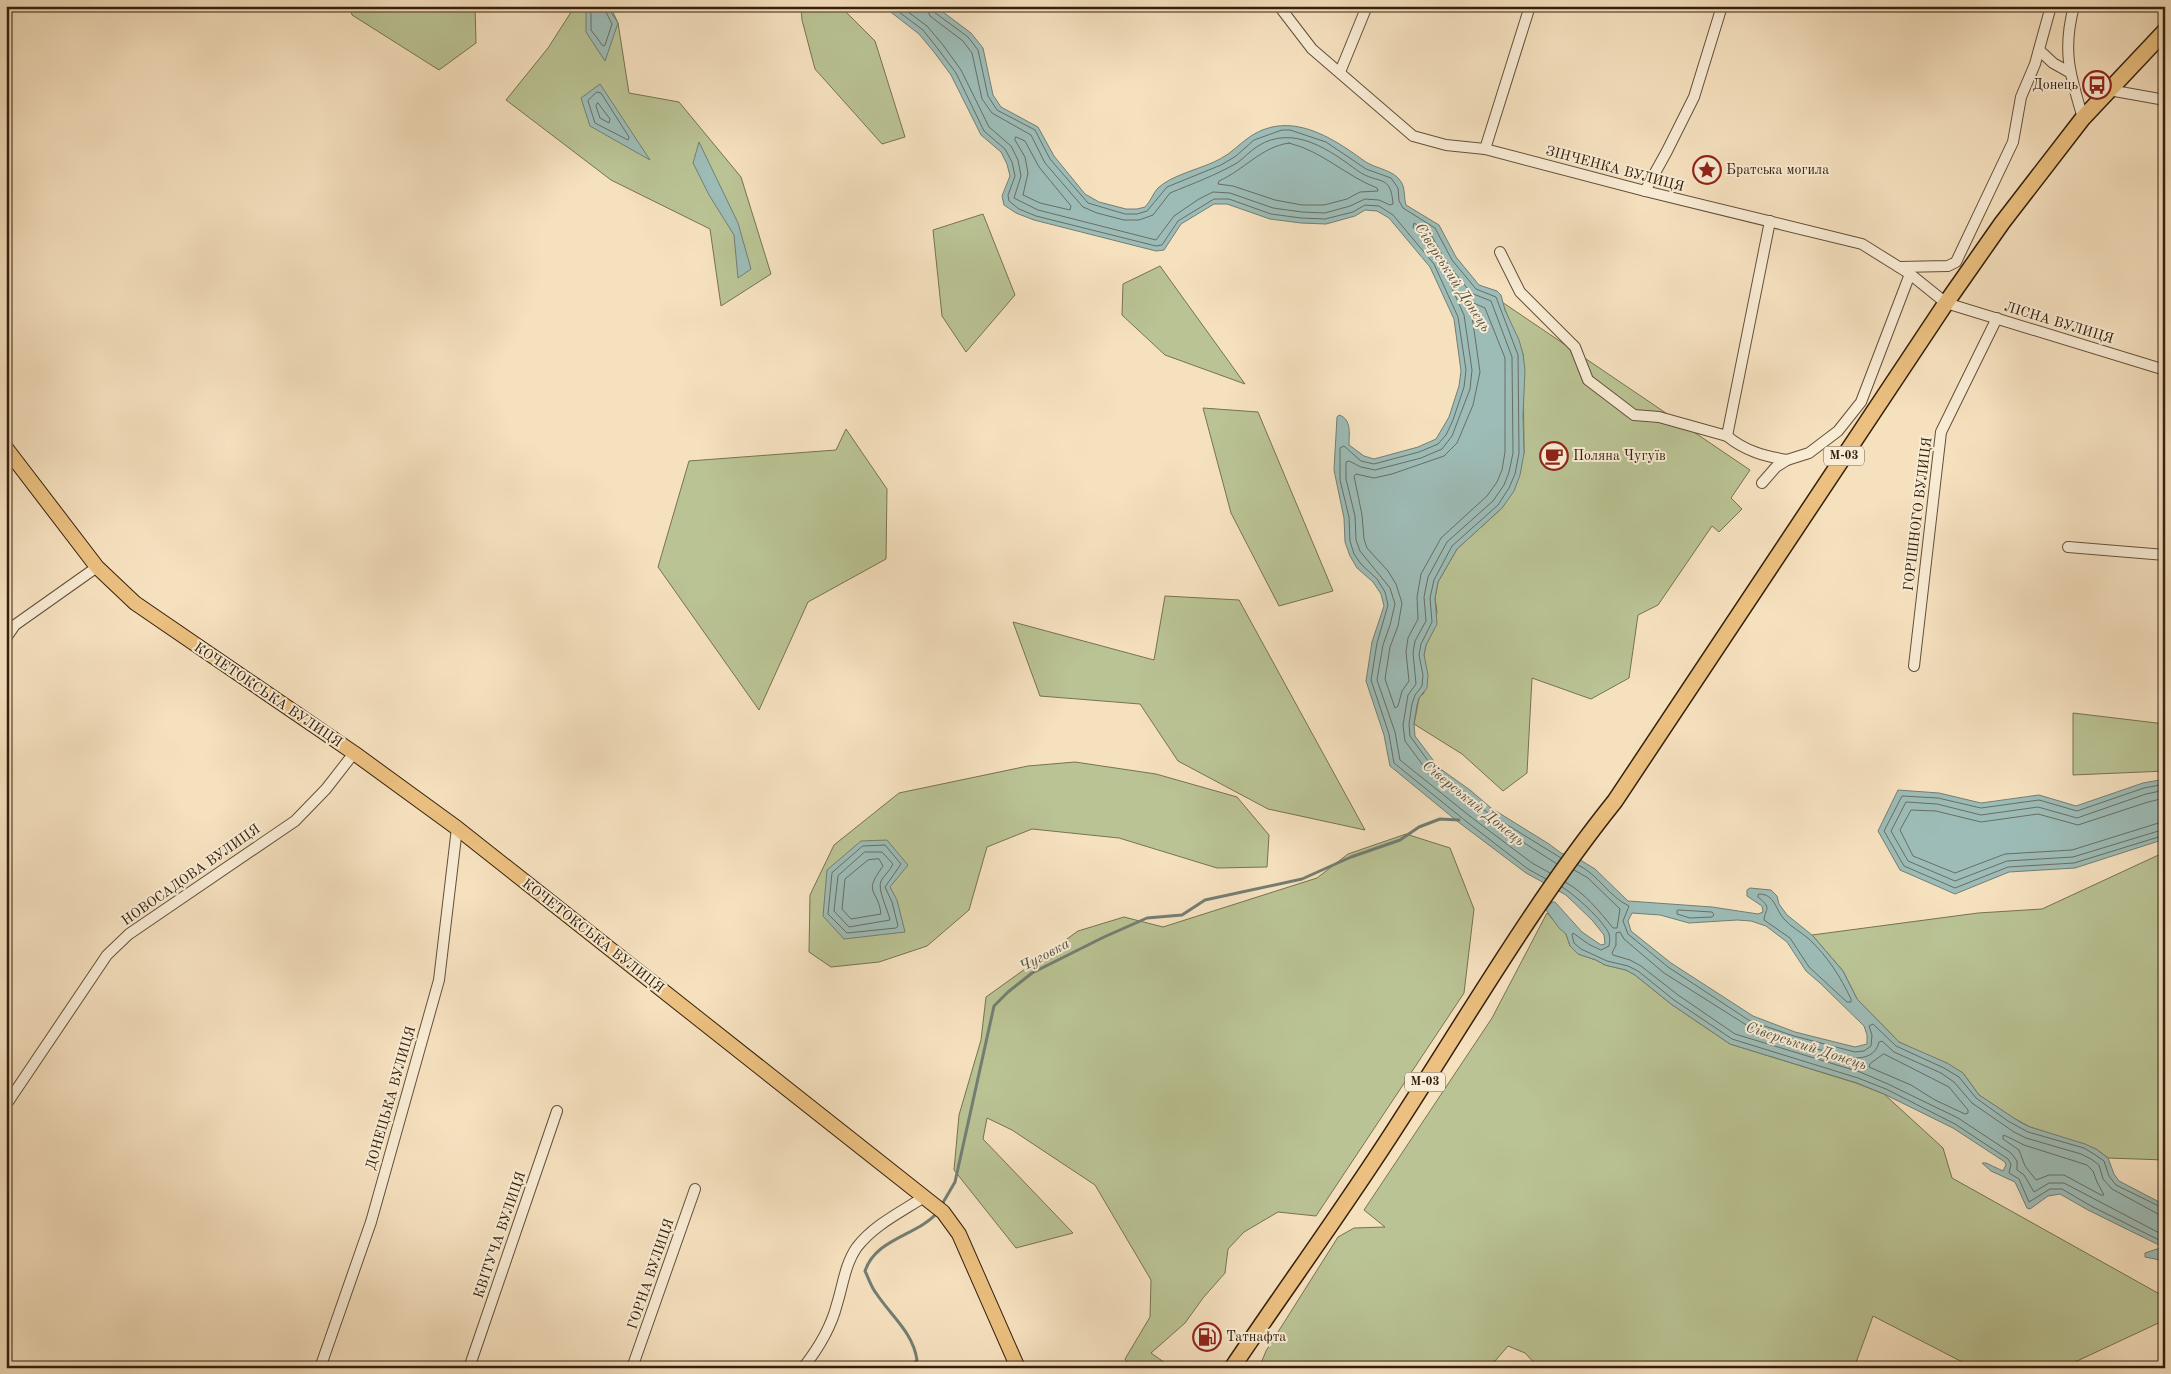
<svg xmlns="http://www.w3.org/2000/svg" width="2171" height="1374" viewBox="0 0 2171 1374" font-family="'Old Standard TT',serif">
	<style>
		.green { fill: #bac394; stroke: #777250 }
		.water { fill: #9dbcb7; stroke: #737e73; fill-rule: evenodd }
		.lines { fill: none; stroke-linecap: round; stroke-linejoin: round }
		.shore { stroke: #686e62; stroke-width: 1 }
		.stream { stroke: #737e73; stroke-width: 3 }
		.minor-casing { stroke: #645039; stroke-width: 12 }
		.major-casing { stroke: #34200c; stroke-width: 16 }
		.highway-casing { stroke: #34200c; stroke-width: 18 }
		.minor { stroke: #f9ecd5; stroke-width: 10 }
		.major { stroke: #ebc080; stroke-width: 14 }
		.highway { stroke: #ebc080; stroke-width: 15 }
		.labels { text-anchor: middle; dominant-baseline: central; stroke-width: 4; stroke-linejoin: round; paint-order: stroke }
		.shield { fill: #f9ecd5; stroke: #6f5d48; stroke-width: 1 }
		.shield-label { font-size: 12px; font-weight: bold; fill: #34200c }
		.poi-label { font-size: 14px; fill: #34200c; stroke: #f9ecd5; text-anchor: start }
		.street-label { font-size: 14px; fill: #34200c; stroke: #f9ecd5 }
		.water-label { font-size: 15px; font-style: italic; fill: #544f3f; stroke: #f9ecd5 }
	</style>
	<rect width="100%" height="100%" fill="#f6e1bf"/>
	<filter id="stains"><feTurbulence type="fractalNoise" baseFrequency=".004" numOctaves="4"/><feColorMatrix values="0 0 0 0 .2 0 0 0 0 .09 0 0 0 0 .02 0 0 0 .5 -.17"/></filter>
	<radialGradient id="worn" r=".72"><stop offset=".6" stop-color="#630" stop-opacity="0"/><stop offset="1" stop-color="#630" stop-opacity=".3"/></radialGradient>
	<!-- green -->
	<g class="green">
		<polygon points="350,6 475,6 476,43 439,70 352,15"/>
		<polygon points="575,6 610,6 618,23 629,93 679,102 741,177 771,274 721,306 710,229 611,180 506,100 548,48"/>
		<polygon points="801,6 840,6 875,41 905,137 882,144 815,69 802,20"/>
		<polygon points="983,214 1015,295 966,352 942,316 933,230"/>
		<polygon points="1160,266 1245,384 1165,355 1122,315 1123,284"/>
		<polygon points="1502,302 1750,470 1731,498 1742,509 1719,532 1712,526 1658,605 1638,615 1629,678 1591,699 1532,678 1527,773 1503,791 1462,754 1414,724 1419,698 1424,693 1424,655 1426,645 1434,629 1437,612 1435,598 1438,582 1457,549 1502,508 1524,453 1523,354"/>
		<polygon points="1203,408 1258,412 1333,591 1279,606 1231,513"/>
		<polygon points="846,429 887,489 886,559 808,602 759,710 658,567 689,461 836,450"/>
		<polygon points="1165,596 1239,600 1365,830 1268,809 1178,761 1140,704 1040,696 1013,622 1154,660"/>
		<polygon points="2073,713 2165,724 2165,771 2073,775"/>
		<polygon points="1075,762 1156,774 1237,797 1269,835 1267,867 1217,868 1119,838 1032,829 987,847 969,910 927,946 879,962 831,967 809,952 810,895 834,845 899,793 1028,766"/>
		<polygon points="1406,834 1450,848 1474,909 1464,993 1316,1216 1278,1212 1244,1232 1228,1249 1225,1273 1203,1298 1185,1323 1151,1353 1168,1365 1184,1368 1131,1368 1125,1359 1150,1317 1151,1280 1095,1185 1012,1130 987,1118 983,1139 1073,1233 1016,1248 954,1170 959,1115 981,1040 986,997 1078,931 1124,917 1163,927 1317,878 1348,854"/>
		<polygon points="2165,852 2165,1160 2108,1158 2096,1149 2030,1127 2010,1116 1979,1095 1963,1073 1899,1042 1857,999 1843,971 1812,935 1978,913 2042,909"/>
		<polygon points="1547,913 1566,934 1570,946 1578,954 1596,960 1605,965 1626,970 1635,975 1671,1004 1730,1044 1856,1083 1884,1094 1943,1148 1952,1178 2165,1297 2165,1320 2062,1368 1974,1368 1873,1316 1854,1368 1539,1368 1525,1353 1508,1346 1489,1368 1259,1368 1266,1351 1338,1237 1354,1228 1385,1227 1364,1210 1492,1018"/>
	</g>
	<!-- water -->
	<g class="water">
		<polygon points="586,6 607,6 618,23 605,61 586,32"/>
		<path d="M883 6H935L971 33 983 48 993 95 1001 107 1038 127 1054 156 1085 194 1099 202 1126 209H1137L1145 207C1151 201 1153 193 1158 188 1171 175 1204 168 1220 159 1232 153 1240 143 1251 136 1290 111 1330 136 1363 160 1376 170 1397 169 1403 186 1405 192 1404 199 1406 205L1439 225 1456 257 1479 285 1497 291 1501 295 1505 310 1519 340 1523 354 1525 370 1523 416 1524 453 1520 475 1514 491 1502 508 1457 549 1438 582 1435 598 1437 624 1426 645 1424 655 1428 675 1427 688 1419 698 1417 705 1414 724 1415 736 1439 768 1470 790 1491 808 1549 844 1561 853 1582 861 1595 869 1628 901 1712 907 1758 914 1763 912 1762 906 1747 896V890L1750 888 1771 890 1777 896 1779 904 1787 915 1812 935 1843 971 1857 999 1899 1042 1947 1063 1963 1073 1979 1095 2020 1122 2030 1127 2085 1144 2096 1149 2108 1158 2114 1174 2119 1181 2165 1205V1256L2160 1260 2145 1257V1253L2160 1248 2159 1245 2088 1210 2060 1194 2048 1196 2030 1209 2027 1208 2015 1182 1991 1171 1982 1163H1986L2003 1171 2006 1165 2005 1162 1953 1128 1884 1094 1857 1083 1730 1044 1671 1004 1635 975 1626 970 1605 965 1596 960 1578 954 1570 946 1566 934 1559 928 1546 910 1552 902H1555L1582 932 1601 945 1605 944 1604 935 1592 920 1566 895 1526 873 1457 821 1390 766 1384 735 1366 681 1372 642 1384 606 1381 594 1373 582 1357 568 1350 556 1345 542 1344 518 1334 470 1337 417 1339 415C1352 419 1349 434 1349 445L1364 456 1374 459 1418 447 1436 439 1449 417 1459 386 1461 371 1454 319 1430 267 1389 218 1377 211 1365 210 1355 216 1326 224 1301 223 1270 219 1227 204H1214L1181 224 1164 250 1156 251 1034 220 1016 213 1004 205 1002 196 1010 176 1007 164 1001 152 981 135 951 75 934 52 919 34ZM1632 913 1660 915 1689 923 1737 920 1751 921 1766 926 1787 942 1806 971 1820 983 1864 1026 1867 1035V1044L1855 1047 1795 1032 1753 1016 1671 963 1631 931 1628 921Z"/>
		<polygon points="600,84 650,160 590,126 581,98"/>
		<polygon points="699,142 738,223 751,269 738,278 734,235 709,195 693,163"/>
		<polygon points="2165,779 2165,839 2075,868 2009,872 1955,894 1900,870 1878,831 1898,790 1939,793 1981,803 2039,795 2076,806 2143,783"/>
		<polygon points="887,840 908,865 890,887 897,900 905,932 844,939 823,916 827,870 861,841"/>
	</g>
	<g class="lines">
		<!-- shore -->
		<g class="shore">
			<polyline points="591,6 591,30 603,46 605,45 612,24 603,6"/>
			<polyline points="891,6 923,30 938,49 956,73 984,131 1005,149 1012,162 1015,176 1008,195 1009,201 1019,209 1036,216 1156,246 1162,245 1178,221 1214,199 1229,199 1271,214 1301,218 1325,219 1353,212 1365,205 1379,206 1393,215 1434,264 1458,317 1466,370 1464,387 1453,420 1446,435 1438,444 1419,452 1374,464 1361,461 1344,446 1340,448 1340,480 1349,517 1350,541 1354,554 1361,564 1377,579 1385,592 1388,605 1377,643 1371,680 1389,734 1394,763 1467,822 1528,869 1546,879"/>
			<path d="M900 6 927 26 943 45 961 70 989 127 1011 146 1018 160 1021 176 1014 198 1038 210 1156 240 1174 216 1199 199 1213 192 1230 193 1273 208 1302 212 1325 213 1350 206 1365 199 1379 200 1390 205 1393 204C1391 173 1378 185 1358 171 1330 150 1293 124 1258 146 1250 151 1244 158 1237 163 1216 175 1192 184 1170 193L1153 215 1139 220H1124L1097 213 1083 207 1045 163 1031 135 992 113 982 99 972 53 963 41 930 16 926 6"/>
			<polyline points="933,6 934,12 968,37 978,50 988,96 997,110 1035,130 1050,159 1088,203 1125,214 1137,214 1147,211 1167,187 1221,165 1236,156 1254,140 1282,130 1290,130 1326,142 1366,169 1391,178 1398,188 1399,201 1403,208 1435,228 1452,260 1476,289 1496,297 1518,355 1519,453 1515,474 1509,488 1498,505 1452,546 1434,580 1430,598 1432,622 1421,644 1419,655 1423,675 1422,686 1415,695 1412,704 1409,724 1410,736 1436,772 1488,813 1561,858"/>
			<polygon points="597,92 601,93 629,137 628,140 595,123 588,101"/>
			<polygon points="598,103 610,119 609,123 600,118 596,106"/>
			<polygon points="1016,137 1025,141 1039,167 1071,206 1070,210 1040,203 1023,195 1028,173 1025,157 1015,140"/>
			<path d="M1289 143C1322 151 1346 176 1377 188L1378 191 1360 192 1347 199 1324 205H1302L1275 200 1233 186 1218 184 1219 181C1244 170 1261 147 1289 143Z"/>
			<polygon points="1471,302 1485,308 1505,358 1505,452 1502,470 1497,482 1487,496 1441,538 1421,574 1417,597 1418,619 1408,638 1406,652 1409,681 1402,691 1398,706 1395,708 1385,679 1390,647 1398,626 1402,603 1396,584 1388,571 1367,548 1364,539 1362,515 1354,476 1356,474 1374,478 1392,474 1444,456 1457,443 1473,405 1480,372 1472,316 1468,305"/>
			<polyline points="2165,784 2144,788 2077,811 2039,800 1981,808 1938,798 1902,796 1884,831 1904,866 1955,888 2008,867 2074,863 2165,835"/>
			<polyline points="2165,790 2146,794 2077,818 2038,807 1981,815 1937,804 1906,802 1891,831 1908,861 1955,881 2007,861 2073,857 2165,829"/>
			<polyline points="2165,798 2148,802 2078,825 2038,814 1981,822 1936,811 1911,810 1900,830 1913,856 1955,873 2005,854 2072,850 2165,821"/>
			<polygon points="863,846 885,845 901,864 885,887 892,902 898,926 896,928 847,933 828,914 832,873"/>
			<path d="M865 852H882L893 864C890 871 884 875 881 881 877 889 888 910 890 920L849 927 834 911 838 876Z"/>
			<path d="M879 859 883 866C862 895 878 888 881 914L851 919 842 909 845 879 868 860Z"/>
			<path d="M1578 865C1598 874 1609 897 1629 906L1623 921 1628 934 1668 967 1750 1021 1794 1036 1855 1052 1864 1051 1871 1046 1872 1035 1869 1026 1873 1024 1896 1046 1944 1068 1959 1077 1976 1098 2008 1121 2028 1132 2084 1148 2094 1154 2104 1161 2109 1176 2116 1185 2165 1209"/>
			<polyline points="1550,873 1532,863 1471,817 1400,760 1395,732 1377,680 1383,645 1390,625 1395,604 1390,588 1360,551 1356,540 1355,516 1346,479 1346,462 1349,461 1361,467 1375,470 1421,458 1442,449 1452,436 1470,389 1472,370 1464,315 1440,262 1413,227 1414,223 1430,233 1447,263 1471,293 1491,301 1512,357 1513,453 1509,472 1504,485 1493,501 1447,542 1428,577 1424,597 1426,621 1415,641 1413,653 1416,684 1408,695 1403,725 1405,741 1422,764 1431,776 1484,817 1557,864"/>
			<path d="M1565 882C1584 892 1600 912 1613 928H1617L1620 909 1588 878 1574 870"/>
			<path d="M1562 887C1574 894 1604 921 1609 934 1610 937 1610 942 1609 946L1601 950 1590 945 1573 933 1572 935 1574 943 1581 949 1607 961 1628 966 1638 971 1674 1000 1732 1039 1858 1078 1886 1089 1955 1124 2008 1159 2011 1164 2009 1173 2019 1179 2029 1202 2050 1189H2062L2091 1206 2161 1241 2164 1245 2165 1252"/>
			<path d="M1759 894C1775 894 1775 909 1784 919 1791 927 1801 932 1809 939 1828 957 1840 976 1851 999V1002H1847L1809 967 1790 938 1764 920C1765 908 1773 909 1758 897Z"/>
			<polygon points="1679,910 1712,912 1714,915 1712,917 1690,918 1677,914 1677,911"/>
			<polygon points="1884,1054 1949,1087 1968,1110 1968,1113 1965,1114 1935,1100 1911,1085 1869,1067 1870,1064"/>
			<polygon points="2006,1136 2024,1145 2087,1165 2093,1171 2097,1182 2104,1195 2101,1195 2064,1175 2049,1175 2036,1180 2025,1166 2019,1150 2003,1139 2003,1136"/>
			<path d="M2165 1216 2158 1214 2112 1189 2103 1179 2099 1165 2091 1159 2081 1154 2026 1138 2014 1132 1972 1103 1954 1082 1941 1073 1894 1052 1882 1041 1879 1042C1876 1055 1866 1058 1854 1058L1792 1043 1748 1026 1664 973 1624 939 1620 932 1616 933V945L1612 953 1613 955 1630 960 1641 966 1678 995 1735 1034 1860 1072 1888 1084 1958 1118 2011 1153 2017 1161V1170L2024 1175 2034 1192 2049 1183H2064L2165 1236"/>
		</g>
		<!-- stream -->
		<g class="stream">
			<polyline points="941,1206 955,1182 994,1006 1008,992 1032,973 1104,937 1147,918 1182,915 1205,900 1302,879 1351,857 1400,840 1419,827 1440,819 1459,820"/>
			<path d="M910 1368 917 1360C913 1332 891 1316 876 1293 871 1287 869 1279 865 1271 876 1238 917 1236 938 1212"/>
		</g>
		<defs>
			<g id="minor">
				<polyline points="1279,6 1312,49 1413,136 1446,145 1485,149 1645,191 1862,244 1910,274 1946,303 2165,370"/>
				<path d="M2074 6C2062 51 2070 75 2083 118"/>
				<polyline points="2039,50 2053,63 2069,72"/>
				<polyline points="1340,72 1367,6"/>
				<polyline points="2109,90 2165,100"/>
				<polyline points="1485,149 1530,6"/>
				<polyline points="1645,191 1667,151 1694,97 1722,6"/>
				<polyline points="1500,252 1520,292 1575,347 1588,380 1634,415 1659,417 1727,436 1770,221"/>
				<polyline points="1899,267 1948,266 1956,262 2013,142 2021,97 2035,64 2051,6"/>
				<path d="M1727 436C1745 451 1764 456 1787 460"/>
				<polyline points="1762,483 1776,467 1787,460 1809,453 1838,431 1861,402 1910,274"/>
				<polyline points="2068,547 2165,555"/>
				<polyline points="6,638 15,625 97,567"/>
				<polyline points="1914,666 1941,432 1997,318"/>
				<polyline points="6,1105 107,955 129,934 295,821 326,789 354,753"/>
				<polyline points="320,1368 371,1222 439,980 457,828"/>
				<polyline points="469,1368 557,1111"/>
				<polyline points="632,1368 695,1189"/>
				<path d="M803 1368C818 1349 831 1328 837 1304 843 1285 845 1264 857 1247 874 1225 901 1212 924 1197"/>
			</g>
			<polyline id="major" points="6,448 97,567 135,603 354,753 457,828 943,1212 959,1234 1018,1368"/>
			<path id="highway" d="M1232 1368C1287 1286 1345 1207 1398 1124 1468 1016 1534 902 1615 801L1946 303 2002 223 2083 118 2165 31"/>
		</defs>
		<!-- minor casing -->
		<use href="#minor" class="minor-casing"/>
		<!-- major casing -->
		<use href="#major" class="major-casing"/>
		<!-- highway casing -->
		<use href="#highway" class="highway-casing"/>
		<!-- minor -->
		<use href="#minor" class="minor"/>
		<!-- major -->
		<use href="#major" class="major"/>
		<!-- highway -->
		<use href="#highway" class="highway"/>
	</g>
	<!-- icons -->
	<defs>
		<symbol id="bus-ring" viewBox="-11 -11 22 22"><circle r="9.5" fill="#f9ecd5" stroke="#8f2418" stroke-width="1.5"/><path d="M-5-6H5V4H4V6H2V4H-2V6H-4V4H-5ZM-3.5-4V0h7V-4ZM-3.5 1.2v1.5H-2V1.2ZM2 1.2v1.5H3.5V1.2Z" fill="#8f2418"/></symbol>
		<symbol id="sight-ring" viewBox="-11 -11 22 22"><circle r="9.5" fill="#f9ecd5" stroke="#8f2418" stroke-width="1.5"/><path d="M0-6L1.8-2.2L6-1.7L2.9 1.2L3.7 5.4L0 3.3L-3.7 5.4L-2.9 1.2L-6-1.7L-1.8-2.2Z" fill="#8f2418"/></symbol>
		<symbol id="cafe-ring" viewBox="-11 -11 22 22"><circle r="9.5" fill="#f9ecd5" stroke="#8f2418" stroke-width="1.5"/><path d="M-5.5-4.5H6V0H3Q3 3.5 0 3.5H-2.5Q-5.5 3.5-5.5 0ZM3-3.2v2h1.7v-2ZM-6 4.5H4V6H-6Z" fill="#8f2418"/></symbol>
		<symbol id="fuel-ring" viewBox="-11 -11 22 22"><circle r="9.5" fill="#f9ecd5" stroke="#8f2418" stroke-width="1.5"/><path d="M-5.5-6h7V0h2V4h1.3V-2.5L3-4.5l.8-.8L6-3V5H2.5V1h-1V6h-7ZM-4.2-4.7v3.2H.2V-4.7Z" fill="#8f2418"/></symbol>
	</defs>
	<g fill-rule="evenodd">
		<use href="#bus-ring" x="2081" y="69" width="32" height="32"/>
		<use href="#sight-ring" x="1691" y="154" width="32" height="32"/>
		<use href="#cafe-ring" x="1538" y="440" width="32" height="32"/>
		<use href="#fuel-ring" x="1191" y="1321" width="32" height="32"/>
	</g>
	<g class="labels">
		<!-- shield labels -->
		<g class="shield">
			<rect x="1824" y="446.5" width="40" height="19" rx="4"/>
			<rect x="1405" y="1072.5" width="40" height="19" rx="4"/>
		</g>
		<g class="shield-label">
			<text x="1844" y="456">М-03</text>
			<text x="1425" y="1082">М-03</text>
		</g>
		<!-- poi labels -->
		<g class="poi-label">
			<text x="2078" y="85" text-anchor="end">Донець</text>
			<text x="1726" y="170">Братська могила</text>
			<text x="1573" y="456">Поляна Чугуїв</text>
			<text x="1226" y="1337">Татнафта</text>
		</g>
		<!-- street labels -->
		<g class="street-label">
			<text transform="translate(1615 169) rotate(15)">ЗІНЧЕНКА ВУЛИЦЯ</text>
			<text transform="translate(2059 323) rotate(17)">ЛІСНА ВУЛИЦЯ</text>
			<text transform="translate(1918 514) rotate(-83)">ГОРІШНОГО ВУЛИЦЯ</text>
			<text transform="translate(268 695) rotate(34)">КОЧЕТОКСЬКА ВУЛИЦЯ</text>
			<text transform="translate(191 875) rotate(-35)">НОВОСАДОВА ВУЛИЦЯ</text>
			<text transform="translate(593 936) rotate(38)">КОЧЕТОКСЬКА ВУЛИЦЯ</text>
			<text transform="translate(391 1098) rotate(-74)">ДОНЕЦЬКА ВУЛИЦЯ</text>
			<text transform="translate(500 1235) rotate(-71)">КВІТУЧА ВУЛИЦЯ</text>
			<text transform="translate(651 1274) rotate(-71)">ГОРНА ВУЛИЦЯ</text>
		</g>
		<!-- water labels -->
		<g class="water-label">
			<text transform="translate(1452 278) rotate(57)">Сіверський Донець</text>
			<text transform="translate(1473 804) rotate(39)">Сіверський Донець</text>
			<text transform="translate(1045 956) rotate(-28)">Чуговка</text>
			<text transform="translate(1806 1047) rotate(18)">Сіверський Донець</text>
		</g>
	</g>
	<!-- margin -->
	<rect width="2171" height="1374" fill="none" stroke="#f6e1bf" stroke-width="25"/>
	<rect x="8" y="8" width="2156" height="1359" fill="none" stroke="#34200c" stroke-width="2.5"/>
	<rect x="12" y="12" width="2146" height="1349" fill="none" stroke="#34200c"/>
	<rect width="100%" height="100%" filter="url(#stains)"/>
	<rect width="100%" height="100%" fill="url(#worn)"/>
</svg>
